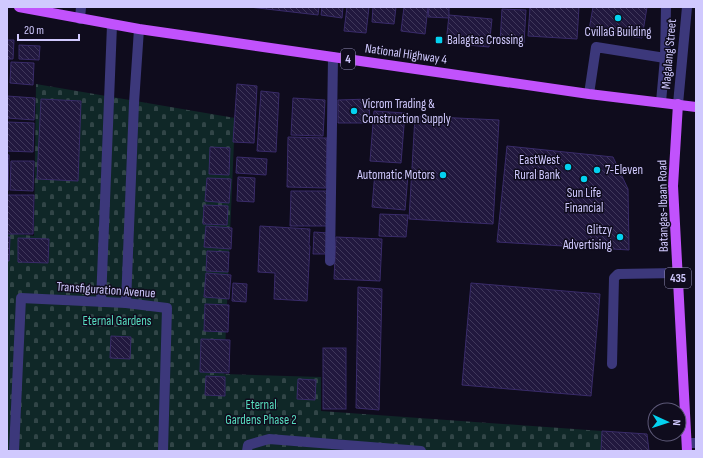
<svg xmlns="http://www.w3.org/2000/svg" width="703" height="458" viewBox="0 0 703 458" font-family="'Sofia Sans Condensed',sans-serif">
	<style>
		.cemetery { fill: url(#cemetery-stones) }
		.building { fill: url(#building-back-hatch); stroke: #392b69 }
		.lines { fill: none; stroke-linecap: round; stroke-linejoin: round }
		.service { stroke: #3c387b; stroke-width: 10 }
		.minor { stroke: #3c387b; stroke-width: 10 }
		.primary { stroke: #c152fc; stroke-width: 10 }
		.poi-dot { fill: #04d1ef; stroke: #0f0c1d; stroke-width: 1.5 }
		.labels { text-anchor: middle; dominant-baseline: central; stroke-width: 3; stroke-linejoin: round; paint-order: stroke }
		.shield { fill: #0f0c1d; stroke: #9690ba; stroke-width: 1 }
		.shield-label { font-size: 12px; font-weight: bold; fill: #d0c9fe }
		.poi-label { font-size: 13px; fill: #d0c9fe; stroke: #0f0c1d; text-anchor: start }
		.street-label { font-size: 13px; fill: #d0c9fe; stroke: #0f0c1d }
		.park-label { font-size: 13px; fill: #57dcbe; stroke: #0f0c1d }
	</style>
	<defs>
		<pattern id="cemetery-stones" width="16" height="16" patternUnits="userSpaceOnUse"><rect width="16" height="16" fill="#0f2727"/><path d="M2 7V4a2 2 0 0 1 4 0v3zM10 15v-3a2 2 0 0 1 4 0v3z" fill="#314547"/></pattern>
		<pattern id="building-back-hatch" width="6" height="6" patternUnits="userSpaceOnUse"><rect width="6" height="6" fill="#21183e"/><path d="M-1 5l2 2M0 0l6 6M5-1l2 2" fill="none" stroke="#40385b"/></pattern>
	</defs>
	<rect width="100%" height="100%" fill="#0f0c1d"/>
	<!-- cemetery -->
	<polygon class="cemetery" points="36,84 235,118 224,374 321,377 321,411 602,431 601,451 7,451 7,233 34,236"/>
	<!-- building -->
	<g class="building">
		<polygon points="249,7 319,7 318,15"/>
		<polygon points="322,7 343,7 342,18 321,15"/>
		<polygon points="347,7 369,7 366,33 344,31"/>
		<polygon points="373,7 396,7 394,24 372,22"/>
		<polygon points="404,7 428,7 425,34 401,31"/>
		<polygon points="429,7 449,7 449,18 428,17"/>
		<polygon points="530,7 579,7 577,39 528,36"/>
		<polygon points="593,7 647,7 642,38 589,30"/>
		<polygon points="502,9 526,10 524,43 500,42"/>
		<polygon points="449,15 492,19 489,47 446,43"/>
		<polygon points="7,40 14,40 13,59 7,59"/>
		<polygon points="19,45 40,46 39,60 19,59"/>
		<polygon points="11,62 34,63 33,85 10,83"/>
		<polygon points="237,84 257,86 254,143 233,142"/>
		<polygon points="261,91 279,93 276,152 257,151"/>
		<polygon points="7,96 35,98 34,120 7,118"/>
		<polygon points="293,98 325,100 323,136 291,135"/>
		<polygon points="41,99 81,101 78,181 37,179"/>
		<polygon points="369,99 370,123 338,123 338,100"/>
		<polygon points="374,111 405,113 401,163 370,161"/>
		<polygon points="415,116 499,120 493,224 409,219"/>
		<polygon points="7,122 34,123 33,152 7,151"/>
		<polygon points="288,137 327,138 326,188 287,187"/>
		<polygon points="507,146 613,157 628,189 629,250 497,242"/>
		<polygon points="210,147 230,148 229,175 209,174"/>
		<polygon points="7,154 9,155 8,191 7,191"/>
		<polygon points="237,157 267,159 266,175 236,173"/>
		<polygon points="11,161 34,161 33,191 10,190"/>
		<polygon points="375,172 408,175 405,210 372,207"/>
		<polygon points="238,177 255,178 254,202 237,201"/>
		<polygon points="207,178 231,179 229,203 205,201"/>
		<polygon points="291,191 328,191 328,226 290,226"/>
		<polygon points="7,195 34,195 33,234 7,234"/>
		<polygon points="204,205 228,206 227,225 203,224"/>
		<polygon points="380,214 408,215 406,237 379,236"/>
		<polygon points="206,226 232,228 231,249 204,247"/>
		<polygon points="260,226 310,229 309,245 310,246 307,301 274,299 275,273 258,272"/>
		<polygon points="314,232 328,233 327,254 313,254"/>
		<polygon points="7,237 10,237 9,261 7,261"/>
		<polygon points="336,237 382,239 380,281 334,279"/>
		<polygon points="18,238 49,239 48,263 18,262"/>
		<polygon points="207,251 229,252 228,272 206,271"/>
		<polygon points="206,273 231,275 229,299 204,297"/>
		<polygon points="233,283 247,284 246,302 232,301"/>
		<polygon points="471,283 600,294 591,396 462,385"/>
		<polygon points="358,287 382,289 379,410 356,408"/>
		<polygon points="205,304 229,305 228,332 204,331"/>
		<polygon points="111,336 131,337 130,359 110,358"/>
		<polygon points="201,339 230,340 229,373 200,372"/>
		<rect x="323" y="348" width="23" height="61"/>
		<polygon points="206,376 225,377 225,396 205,395"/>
		<polygon points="298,379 316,380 315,400 297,399"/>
		<polygon points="602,431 647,434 649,451 601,451"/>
	</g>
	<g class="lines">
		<!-- service -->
		<g class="service">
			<polyline points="80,19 81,7"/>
			<polyline points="589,94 596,47 665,58"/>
			<polyline points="661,102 665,58 666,7"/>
			<polyline points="101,302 112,25"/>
			<polyline points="126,303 134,103 139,29"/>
			<polyline points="612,364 614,278 618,274 677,273"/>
			<polyline points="687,443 696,443"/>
			<polyline points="14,451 21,298 126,303 167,308 163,451"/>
			<polyline points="247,451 248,445 269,439 421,451"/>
		</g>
		<!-- minor -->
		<g class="minor">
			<polyline points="678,104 687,7"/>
			<polyline points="330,261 333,57"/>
		</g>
		<!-- primary -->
		<g class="primary">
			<polyline points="19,7 139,29 589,94 696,107"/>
			<polyline points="678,104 673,186 687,451"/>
		</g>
	</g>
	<!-- markers -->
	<g class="poi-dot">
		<circle cx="618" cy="18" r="4"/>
		<rect x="435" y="36" width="8" height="8" rx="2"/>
		<circle cx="354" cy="111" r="4"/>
		<circle cx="568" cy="167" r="4"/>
		<circle cx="597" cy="170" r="4"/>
		<circle cx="443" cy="175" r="4"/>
		<circle cx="584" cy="179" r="4"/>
		<circle cx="620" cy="237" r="4"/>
	</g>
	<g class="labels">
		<!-- shield labels -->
		<g class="shield">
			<rect x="341" y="49" width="14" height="20" rx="3"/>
			<rect x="665" y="268" width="26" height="20" rx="3"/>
		</g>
		<g class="shield-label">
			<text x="348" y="59">4</text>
			<text x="678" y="278">435</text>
		</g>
		<!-- poi labels -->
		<g class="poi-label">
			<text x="618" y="32" text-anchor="middle">CvillaG Building</text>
			<text x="447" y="40">Balagtas Crossing</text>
			<text x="362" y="104">Vicrom Trading &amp;<tspan x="362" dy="15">Construction Supply</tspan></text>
			<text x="560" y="160" text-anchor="end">EastWest<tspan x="560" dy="15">Rural Bank</tspan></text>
			<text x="605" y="170">7-Eleven</text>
			<text x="435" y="175" text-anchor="end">Automatic Motors</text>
			<text x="584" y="193" text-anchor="middle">Sun Life<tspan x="584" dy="15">Financial</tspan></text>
			<text x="612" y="230" text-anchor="end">Glitzy<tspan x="612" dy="15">Advertising</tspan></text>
		</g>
		<!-- street labels -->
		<g class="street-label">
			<text transform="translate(406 54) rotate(8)">National Highway 4</text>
			<text transform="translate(669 54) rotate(-85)">Magalang Street</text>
			<text transform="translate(663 206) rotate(-91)">Batangas-Ibaan Road</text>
			<text transform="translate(106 290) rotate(4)">Transfiguration Avenue</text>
		</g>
		<!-- park labels -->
		<g class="park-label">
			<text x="117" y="321">Eternal Gardens</text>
			<text x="261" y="405">Eternal<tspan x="261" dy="15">Gardens Phase 2</tspan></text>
		</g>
	</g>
	<!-- border -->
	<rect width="703" height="458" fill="none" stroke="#d0c9fe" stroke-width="16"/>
	<!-- north arrow -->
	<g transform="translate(667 422) rotate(93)"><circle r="19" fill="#0f0c1d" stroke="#5c5877"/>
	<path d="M0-3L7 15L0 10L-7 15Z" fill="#04d1ef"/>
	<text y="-6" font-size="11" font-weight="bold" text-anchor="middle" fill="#d0c9fe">N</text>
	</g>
	<!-- scale -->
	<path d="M18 34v6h61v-6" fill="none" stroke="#d0c9fe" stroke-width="2"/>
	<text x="24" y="34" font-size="12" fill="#d0c9fe" stroke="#0f0c1d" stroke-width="3" paint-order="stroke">20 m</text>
</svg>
